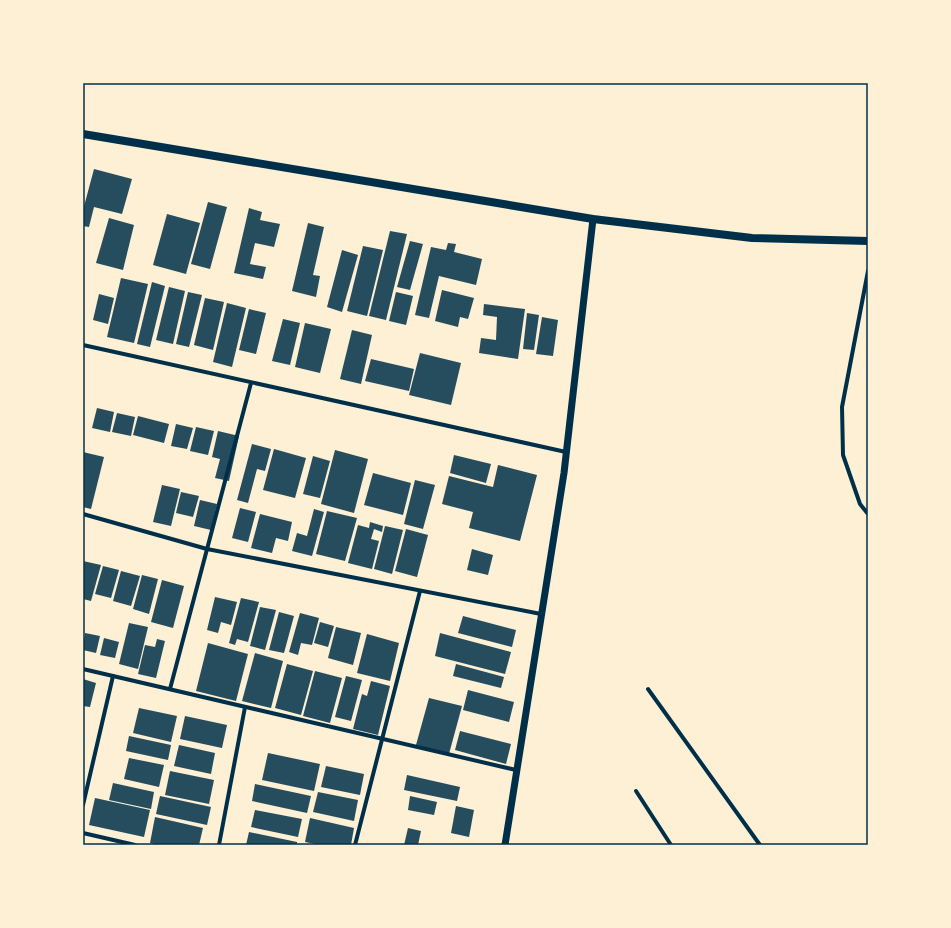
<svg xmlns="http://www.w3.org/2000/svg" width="951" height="928" viewBox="0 0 951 928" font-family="Barlow,sans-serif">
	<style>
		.building { fill: #264d5e }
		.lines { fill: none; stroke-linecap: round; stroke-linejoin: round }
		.minor { stroke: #003049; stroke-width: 4 }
		.tertiary { stroke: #003049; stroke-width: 7 }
		.secondary { stroke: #003049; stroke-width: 8 }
		.neatline { fill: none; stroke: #003049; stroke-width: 1.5 }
	</style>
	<rect width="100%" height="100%" fill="#fdf0d5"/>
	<!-- building -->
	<g class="building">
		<polygon points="94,169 132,179 122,214 94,207 89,227 83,226 83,210"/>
		<polygon points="208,202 227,207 210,269 191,264"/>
		<polygon points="249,208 262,212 260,220 280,224 274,247 255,243 250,264 266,267 263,279 234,273"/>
		<polygon points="167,214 200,223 186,274 153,265"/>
		<polygon points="109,218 134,225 123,270 96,263"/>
		<polygon points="308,223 324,227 313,275 320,276 316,297 292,291"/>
		<polygon points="390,231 407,234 386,320 369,316"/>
		<polygon points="410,241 423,244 410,290 397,287"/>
		<polygon points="448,243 456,244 454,252 482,259 476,285 439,276 429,318 415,315 431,247 446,250"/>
		<polygon points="363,246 383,250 367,316 347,311"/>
		<polygon points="342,250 358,255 342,312 327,307"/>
		<polygon points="121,278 148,284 134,343 107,337"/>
		<polygon points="152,282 165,286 150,347 137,344"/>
		<polygon points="169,287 185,291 173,344 156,340"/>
		<polygon points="442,290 474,298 468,319 460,317 458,327 435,321"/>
		<polygon points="188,292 202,295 189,347 176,344"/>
		<polygon points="396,292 413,296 406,325 389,321"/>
		<polygon points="99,294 114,298 108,324 93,320"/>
		<polygon points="205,298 224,302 213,350 194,345"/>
		<polygon points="227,303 246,308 232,367 213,362"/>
		<polygon points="484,304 525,309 518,359 479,353 481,338 496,340 497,317 483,315"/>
		<polygon points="249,309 266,313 256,354 239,350"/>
		<polygon points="527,313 539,315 534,350 523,349"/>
		<polygon points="542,317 558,320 553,356 536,354"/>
		<polygon points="283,319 300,323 290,365 272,361"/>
		<polygon points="305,323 331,329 320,373 295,367"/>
		<polygon points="352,330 372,335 361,384 340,379"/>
		<polygon points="420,353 461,363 451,405 409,395"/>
		<polygon points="371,359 414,369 409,391 365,381"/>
		<polygon points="97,408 114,412 110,432 92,428"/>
		<polygon points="117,413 135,417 131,436 112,432"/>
		<polygon points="138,416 169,424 164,443 133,435"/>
		<polygon points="176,424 193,428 187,449 171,446"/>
		<polygon points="196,427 214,431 208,455 190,451"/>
		<polygon points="218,431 239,436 229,481 215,478 220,459 212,457"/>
		<polygon points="252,444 271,449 265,471 257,469 248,503 237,500"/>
		<polygon points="274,449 306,458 295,498 263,490"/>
		<polygon points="335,450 368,459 354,513 321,504"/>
		<polygon points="83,452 104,457 91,509 83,507"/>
		<polygon points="454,455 491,464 486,483 450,473"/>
		<polygon points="313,456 330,461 320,498 303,494"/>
		<polygon points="498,465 537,475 520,541 469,528 473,512 442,504 449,476 493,487"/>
		<polygon points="373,473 411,483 403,515 364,505"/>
		<polygon points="415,480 435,485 423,529 404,524"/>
		<polygon points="162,485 180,489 171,526 153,522"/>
		<polygon points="181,492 199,496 193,517 176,513"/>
		<polygon points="200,500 217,504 211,530 194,526"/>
		<polygon points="240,508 256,512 248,542 232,538"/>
		<polygon points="314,509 324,512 312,556 292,551 297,533 307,536"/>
		<polygon points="327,511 357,518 345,561 316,554"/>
		<polygon points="260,514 292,522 288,541 276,538 272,553 251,548"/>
		<polygon points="370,522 383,526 382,532 374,529 371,539 379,541 372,569 348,563 358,525 369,528"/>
		<polygon points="385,526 403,530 392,574 374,569"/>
		<polygon points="406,529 428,535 417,577 395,571"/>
		<polygon points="472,549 493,555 488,575 467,570"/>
		<polygon points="83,561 101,565 91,601 83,599"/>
		<polygon points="103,566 119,570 111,598 95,594"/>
		<polygon points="121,571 140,576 131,606 113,601"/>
		<polygon points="142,575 158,579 149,614 133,609"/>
		<polygon points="162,580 184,586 173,628 151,622"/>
		<polygon points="215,597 237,602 231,625 221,622 218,633 207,630"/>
		<polygon points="241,598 259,602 248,642 237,639 235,645 229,643"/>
		<polygon points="260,607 276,610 265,650 250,646"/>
		<polygon points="279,612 294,616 284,653 269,650"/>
		<polygon points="300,613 319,618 312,645 301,643 298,655 289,652"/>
		<polygon points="463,616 516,630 512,647 458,633"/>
		<polygon points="320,622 334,626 328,647 314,643"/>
		<polygon points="129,623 148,627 138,669 119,664"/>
		<polygon points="336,627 361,633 353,665 328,658"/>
		<polygon points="85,633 100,636 96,653 83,650"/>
		<polygon points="440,633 511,652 505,674 435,656"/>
		<polygon points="367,634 399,643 390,681 357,673"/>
		<polygon points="104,638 119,642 115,658 100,655"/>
		<polygon points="157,639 165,641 156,678 138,674 145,645 155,647"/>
		<polygon points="208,643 248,654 236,701 196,691"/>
		<polygon points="255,653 283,661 271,708 242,701"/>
		<polygon points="287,664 313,671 301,715 275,708"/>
		<polygon points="456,664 504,677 501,688 453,676"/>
		<polygon points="315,671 342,678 330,723 303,716"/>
		<polygon points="346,676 362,680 351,721 335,717"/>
		<polygon points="83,679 96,683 90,707 83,706"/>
		<polygon points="371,681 390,686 378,735 353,729 362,694 367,696"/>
		<polygon points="468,690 514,702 509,722 463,710"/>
		<polygon points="429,698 462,706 449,754 416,745"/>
		<polygon points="139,708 177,716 171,742 133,733"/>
		<polygon points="185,716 227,725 222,748 180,739"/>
		<polygon points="460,731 511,744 506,764 455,750"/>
		<polygon points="129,736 171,745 168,760 126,751"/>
		<polygon points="179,745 215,753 211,774 174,766"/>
		<polygon points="268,753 320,764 314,791 262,780"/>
		<polygon points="129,758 164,765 159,787 124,779"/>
		<polygon points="326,766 364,774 360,795 321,787"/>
		<polygon points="170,771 214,780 209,804 165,795"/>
		<polygon points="407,775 460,787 457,801 404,790"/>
		<polygon points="113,783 154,792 151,809 109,800"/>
		<polygon points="255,784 311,796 307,813 252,801"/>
		<polygon points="318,792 358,800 354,821 313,812"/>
		<polygon points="160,796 211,807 207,825 156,814"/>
		<polygon points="410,796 437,802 434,815 408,810"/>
		<polygon points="95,798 150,810 144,837 89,825"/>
		<polygon points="456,806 474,810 469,837 451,833"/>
		<polygon points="255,810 302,819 298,837 251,827"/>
		<polygon points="155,817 203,828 199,845 159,845 150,843"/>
		<polygon points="310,818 354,828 351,845 320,845 305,842"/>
		<polygon points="408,828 421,831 418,845 404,845"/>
		<polygon points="249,832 297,842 297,845 246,845"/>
	</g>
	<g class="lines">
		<!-- minor -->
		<g class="minor">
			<polyline points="868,271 842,407 843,455 860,504 868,514"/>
			<polyline points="83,345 566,452"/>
			<polyline points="83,514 207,549 541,614"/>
			<polyline points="83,669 516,770"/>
			<polyline points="170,689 251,383"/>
			<polyline points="648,689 760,845"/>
			<polyline points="636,791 671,845"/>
			<polyline points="83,805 113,676"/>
			<polyline points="83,833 135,845"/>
			<polyline points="219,845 245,707"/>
			<polyline points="355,845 420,591"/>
		</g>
		<!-- tertiary -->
		<polyline class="tertiary" points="505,845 564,473 593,219"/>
		<!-- secondary -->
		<polyline class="secondary" points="83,134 593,219 752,238 868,241"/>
	</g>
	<!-- border -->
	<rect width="951" height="928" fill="none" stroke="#fdf0d5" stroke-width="168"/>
	<rect x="84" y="84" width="783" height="760" class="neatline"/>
</svg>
